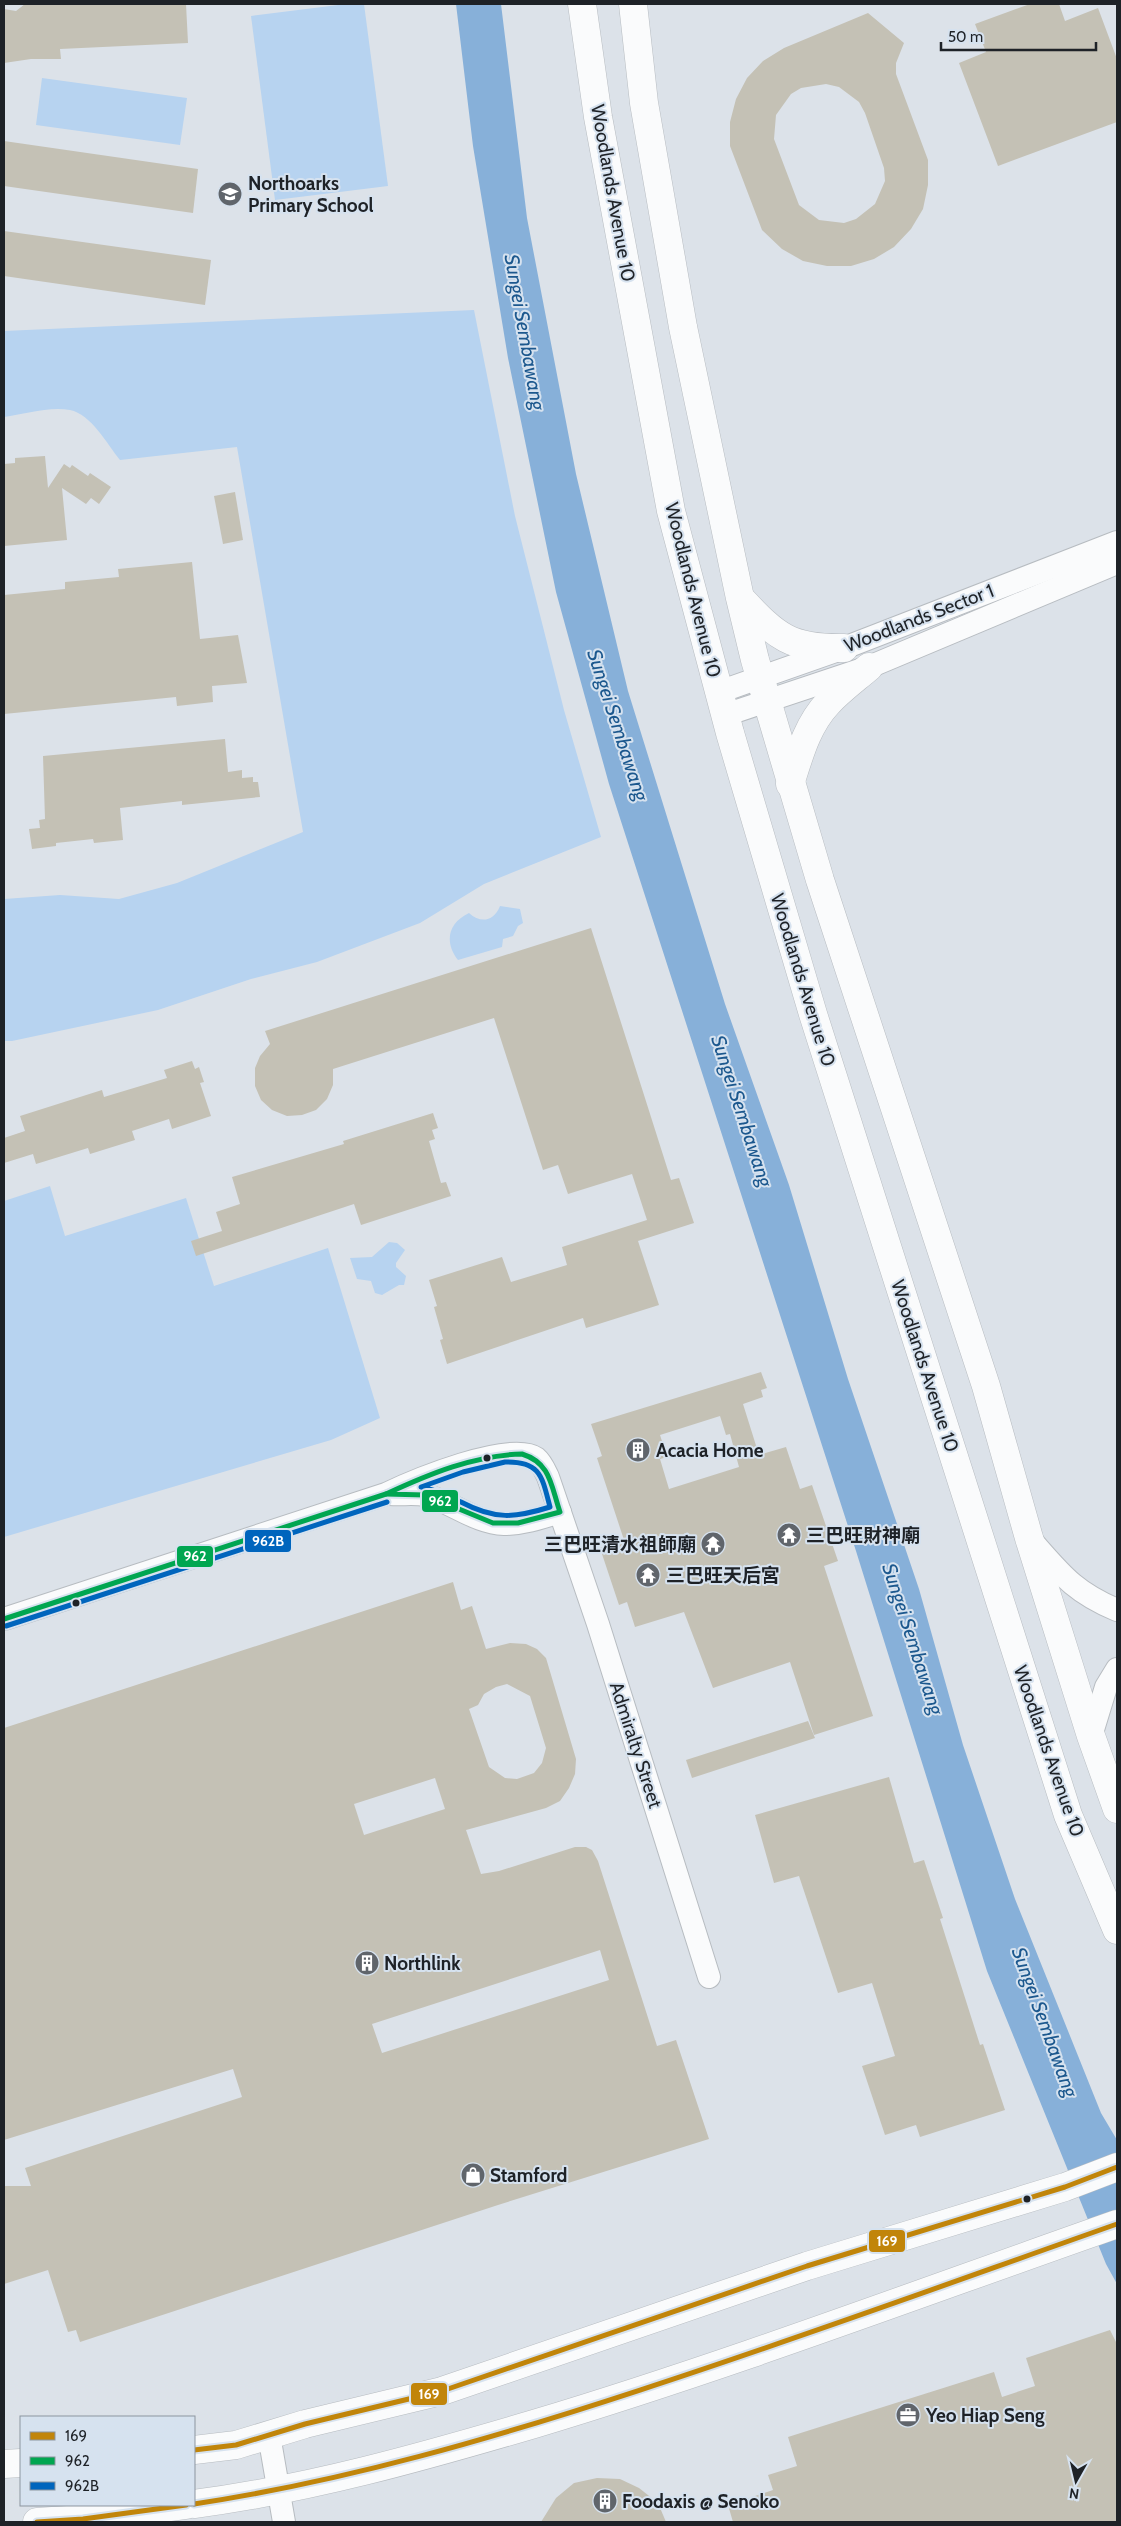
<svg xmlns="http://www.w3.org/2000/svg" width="1121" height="2526" viewBox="0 0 1121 2526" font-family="Cabin,'Noto Sans SC',sans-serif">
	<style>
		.green { fill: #b7d3f0 }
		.water { fill: #87b0d9 }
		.building { fill: #c4c1b5; fill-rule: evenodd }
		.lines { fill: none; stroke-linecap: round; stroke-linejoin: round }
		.minor-casing { stroke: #b7bcc1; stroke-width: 24 }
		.primary-casing { stroke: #b7bcc1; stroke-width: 29 }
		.minor { stroke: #fafbfc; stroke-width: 22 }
		.primary { stroke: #fafbfc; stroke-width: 28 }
		.bus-1-casing { stroke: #d6e2ef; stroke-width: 9 }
		.bus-2-casing { stroke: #d6e2ef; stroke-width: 9 }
		.bus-3-casing { stroke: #d6e2ef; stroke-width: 9 }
		.bus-1 { stroke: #c1850a; stroke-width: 5 }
		.bus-2 { stroke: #00a651; stroke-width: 5 }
		.bus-3 { stroke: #0065bd; stroke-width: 5 }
		.bus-dot { fill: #1e2227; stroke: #d6e2ef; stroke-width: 2 }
		.labels { text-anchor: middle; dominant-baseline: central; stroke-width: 4; stroke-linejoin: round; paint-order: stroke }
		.poi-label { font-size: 19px; font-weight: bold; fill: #1e2227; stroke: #d6e2ef; text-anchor: start }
		.street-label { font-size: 19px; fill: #1e2227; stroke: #d6e2ef }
		.water-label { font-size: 20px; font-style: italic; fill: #1c588e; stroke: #d6e2ef }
		.line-badge { stroke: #d6e2ef; stroke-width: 2 }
		.badge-label { font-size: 14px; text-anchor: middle; font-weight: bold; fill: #fff }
	</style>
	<rect width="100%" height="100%" fill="#dce2e9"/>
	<!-- green -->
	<g class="green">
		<polygon points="346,4 364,4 388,186 275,200 251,16"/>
		<polygon points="42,78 187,98 180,145 36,125"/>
		<path d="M474 310 515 516 564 710 601 837 484 884 420 923 317 962 251 979 158 1010 12 1041H4V899L60 895 119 899 177 883 303 832 237 447 120 460C107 444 91 414 70 410 50 406 24 414 4 417V331Z"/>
		<path d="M500 906 520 909 523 923 518 926 513 936 503 939 502 947 458 960C444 942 448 923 469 913 481 924 494 921 500 906Z"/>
		<polygon points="50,1186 65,1236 186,1198 214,1286 328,1248 380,1418 331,1440 4,1537 4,1201"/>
		<polygon points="389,1242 397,1243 405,1250 396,1263 396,1267 406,1276 404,1285 399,1285 382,1295 375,1293 371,1281 357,1279 350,1258 372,1257"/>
	</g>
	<!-- water -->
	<polygon class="water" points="456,4 501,4 527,218 576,474 628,691 725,1004 789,1185 848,1379 919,1589 963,1745 1015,1899 1101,2113 1117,2140 1117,2284 1106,2264 987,1971 856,1551 609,784 556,592 508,358 473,146"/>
	<!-- building -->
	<g class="building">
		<polygon points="25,4 186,4 188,43 60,49 61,59 31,59 4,63 4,9 16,11"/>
		<polygon points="1030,4 1059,4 1065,21 1098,8 1117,59 1117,122 998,166 959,63 986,52 975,24"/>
		<path d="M868 13 904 43 896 63V74L928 160V185L923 209 911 229 894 247 874 259 851 266H827L803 261 782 249 762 230 730 146V122L736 99 747 78 763 61 784 48ZM826 84 839 87 859 102 865 113 884 168 885 181 875 204 856 219 844 223 819 220 799 205 774 139 776 115 791 94 801 88Z"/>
		<polygon points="4,141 198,169 193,213 4,186"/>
		<polygon points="4,231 211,260 205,305 4,276"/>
		<polygon points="45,456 48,488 64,464 70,468 72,465 88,476 90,473 111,487 99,504 91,498 86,504 62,488 67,540 4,546 4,464 15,463 15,458"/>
		<polygon points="235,492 243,540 223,544 214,496"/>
		<polygon points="192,562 200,639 238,635 247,683 212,686 213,702 177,706 176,697 4,714 4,595 65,589 65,582 119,577 118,569"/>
		<polygon points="225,739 228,772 242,770 242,778 253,777 253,782 258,782 260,797 182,805 182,801 120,808 123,840 94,843 93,839 56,843 56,846 32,849 29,829 40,828 39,820 45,819 43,756"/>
		<polygon points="591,928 671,1180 679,1178 694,1223 638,1241 659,1305 586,1328 583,1318 447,1364 440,1340 443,1339 434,1307 437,1306 429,1280 502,1257 511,1282 567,1265 562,1247 647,1220 632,1174 568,1194 558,1165 543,1170 494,1018 333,1069 333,1085 327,1099 316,1110 302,1115 287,1116 272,1110 261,1100 255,1086 255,1068 260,1056 270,1044 265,1031"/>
		<polygon points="192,1061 195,1069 199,1067 204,1082 200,1083 211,1116 172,1129 169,1119 132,1131 135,1140 90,1154 88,1148 36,1164 33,1154 4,1163 4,1138 25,1131 20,1116 102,1090 104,1097 167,1078 164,1070"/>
		<polygon points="433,1113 438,1128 432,1130 435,1139 429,1141 441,1183 446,1182 451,1196 361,1225 354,1204 196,1256 191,1241 222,1231 216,1212 240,1204 232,1177 344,1144 343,1141"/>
		<path d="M761 1372 767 1388 761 1390 763 1397 743 1404 759 1455 786 1447 800 1489 812 1485 838 1561 824 1566 873 1716 814 1735 790 1662 713 1688 684 1612 635 1627 627 1602 619 1605 600 1548 624 1540 597 1458 602 1456 591 1424ZM720 1416 726 1435 730 1434 739 1467 669 1489 660 1459 667 1457 660 1435Z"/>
		<path d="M453 1582 461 1610 472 1606 486 1649 510 1643 526 1644 537 1649 546 1658 576 1759 575 1774 569 1788 560 1801 546 1808 466 1830 481 1874 499 1871 575 1847H586L592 1850 598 1861 657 2046 676 2040 709 2139 498 2205 80 2342 76 2330 68 2332 48 2270 4 2284V2186H31L25 2168 242 2097 233 2069 4 2140V1728ZM507 1684 530 1696 546 1748 542 1763 534 1773 517 1779 505 1778 489 1767 469 1709 478 1705 484 1694 496 1687ZM435 1778 445 1809 364 1835 354 1804ZM600 1950 609 1980 382 2053 372 2024Z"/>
		<polygon points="808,1721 815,1738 692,1778 686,1760"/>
		<polygon points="889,1777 914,1863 924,1860 943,1918 940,1919 980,2045 983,2044 1005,2110 920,2137 916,2125 885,2135 862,2066 895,2056 872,1983 838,1993 799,1876 774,1883 755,1815"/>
		<polygon points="1110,2330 1117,2344 1117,2522 733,2522 728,2505 773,2490 768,2475 797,2466 788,2437 994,2372 1002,2397 1035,2386 1026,2358"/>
		<polygon points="597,2478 620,2479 639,2488 658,2503 666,2522 541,2522 556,2498 574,2483"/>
	</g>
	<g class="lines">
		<defs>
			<g id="minor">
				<polyline points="719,692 844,648 1117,542"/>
				<polyline points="725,715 869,667 1117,563"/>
				<path d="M390 1494C401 1495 414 1493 425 1495 452 1502 475 1523 504 1524 523 1524 541 1518 560 1512"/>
				<path d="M1031 1540C1061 1574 1074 1592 1117 1610"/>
				<path d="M4 1619 386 1494C413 1481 511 1440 536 1458 542 1463 545 1471 548 1477L598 1624 709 1977"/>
				<polyline points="1091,1736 1106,1687 1117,1669"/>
				<polyline points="269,2435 284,2522"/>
			</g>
			<g id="primary">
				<polyline points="582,4 598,117 671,511 730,733 813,1014 1068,1815 1117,1930"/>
				<polyline points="633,4 644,103 683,327 740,598 755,660 820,880 986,1386 1029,1538 1091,1736 1117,1809"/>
				<path d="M741 599C777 637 790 649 844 648"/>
				<path d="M790 784C799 756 807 725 828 703 840 690 855 679 869 667"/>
				<polyline points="194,2450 236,2445 305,2424 442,2391 807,2266 1065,2187 1117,2167"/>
				<polyline points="4,2464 21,2463"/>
				<path d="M194 2504C309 2489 422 2457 534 2424 730 2365 923 2292 1117 2224"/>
				<polyline points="37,2522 83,2519 186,2505"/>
			</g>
		</defs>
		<!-- minor casing -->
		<use href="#minor" class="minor-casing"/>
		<!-- primary casing -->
		<use href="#primary" class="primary-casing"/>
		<!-- minor -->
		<use href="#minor" class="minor"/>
		<!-- primary -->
		<use href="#primary" class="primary"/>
		<defs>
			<g id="bus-1">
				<polyline points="194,2450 236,2445 305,2424 442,2391 807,2266 1065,2187 1117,2167"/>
				<path d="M194 2504C346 2481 494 2438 640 2390 800 2338 958 2280 1117 2224"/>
				<polyline points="37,2522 83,2519 186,2505"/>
			</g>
			<g id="bus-2">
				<path d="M522 1454C551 1463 551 1486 560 1512L518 1523H493L425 1495 386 1494C429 1474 475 1455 522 1454Z"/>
				<polyline points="4,1619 386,1494"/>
			</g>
			<g id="bus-3">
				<path d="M505 1462C541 1461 542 1477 550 1507 515 1518 495 1520 461 1502 448 1496 435 1489 421 1487L463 1472Z"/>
				<polyline points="6,1626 387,1502"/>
			</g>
		</defs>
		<!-- bus-1 casing -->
		<use href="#bus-1" class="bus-1-casing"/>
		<!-- bus-2 casing -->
		<use href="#bus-2" class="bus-2-casing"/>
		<!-- bus-3 casing -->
		<use href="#bus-3" class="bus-3-casing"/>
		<!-- bus-1 -->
		<use href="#bus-1" class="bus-1"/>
		<!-- bus-2 -->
		<use href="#bus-2" class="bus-2"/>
		<!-- bus-3 -->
		<use href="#bus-3" class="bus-3"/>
	</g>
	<!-- icons -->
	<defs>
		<symbol id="school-disc" viewBox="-11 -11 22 22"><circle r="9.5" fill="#60656b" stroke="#d6e2ef"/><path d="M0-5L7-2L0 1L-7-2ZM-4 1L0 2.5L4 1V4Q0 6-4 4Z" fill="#fff"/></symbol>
		<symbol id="building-disc" viewBox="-11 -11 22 22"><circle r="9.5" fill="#60656b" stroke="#d6e2ef"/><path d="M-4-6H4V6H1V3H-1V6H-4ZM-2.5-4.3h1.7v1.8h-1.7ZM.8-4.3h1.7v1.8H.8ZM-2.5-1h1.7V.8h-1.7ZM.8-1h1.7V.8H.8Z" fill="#fff"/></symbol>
		<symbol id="temple-disc" viewBox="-11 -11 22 22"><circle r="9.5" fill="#60656b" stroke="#d6e2ef"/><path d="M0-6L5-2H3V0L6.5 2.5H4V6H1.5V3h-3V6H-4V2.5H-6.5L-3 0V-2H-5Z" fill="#fff"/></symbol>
		<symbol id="shop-disc" viewBox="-11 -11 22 22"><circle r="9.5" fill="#60656b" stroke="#d6e2ef"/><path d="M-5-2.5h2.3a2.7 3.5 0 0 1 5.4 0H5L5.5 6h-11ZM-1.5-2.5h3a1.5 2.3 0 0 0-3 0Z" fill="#fff"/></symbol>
		<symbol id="office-disc" viewBox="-11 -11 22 22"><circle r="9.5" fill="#60656b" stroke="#d6e2ef"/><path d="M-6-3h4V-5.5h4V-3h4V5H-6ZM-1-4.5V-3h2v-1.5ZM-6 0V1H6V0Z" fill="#fff"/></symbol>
	</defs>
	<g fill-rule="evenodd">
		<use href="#school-disc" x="216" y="180" width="28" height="28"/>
		<use href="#building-disc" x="624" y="1436" width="28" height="28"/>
		<use href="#temple-disc" x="775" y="1521" width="28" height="28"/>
		<use href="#temple-disc" x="699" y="1530" width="28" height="28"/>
		<use href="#temple-disc" x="634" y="1561" width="28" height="28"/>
		<use href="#building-disc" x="353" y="1949" width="28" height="28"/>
		<use href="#shop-disc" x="459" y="2161" width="28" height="28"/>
		<use href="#office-disc" x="894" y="2401" width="28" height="28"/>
		<use href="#building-disc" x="591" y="2487" width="28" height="28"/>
	</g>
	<!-- markers -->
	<g class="bus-dot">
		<circle cx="487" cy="1458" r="4.5"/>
		<circle cx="76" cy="1603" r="4.5"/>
		<circle cx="1027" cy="2199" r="4.5"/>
	</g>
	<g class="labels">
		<!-- poi labels -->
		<g class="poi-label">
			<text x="248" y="183">Northoarks<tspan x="248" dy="22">Primary School</tspan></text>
			<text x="656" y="1450">Acacia Home</text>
			<text x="806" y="1535">三巴旺財神廟</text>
			<text x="696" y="1544" text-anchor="end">三巴旺清水祖師廟</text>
			<text x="666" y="1575">三巴旺天后宮</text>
			<text x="384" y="1963">Northlink</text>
			<text x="490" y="2175">Stamford</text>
			<text x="926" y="2415">Yeo Hiap Seng</text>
			<text x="622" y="2501">Foodaxis @ Senoko</text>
		</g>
		<!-- street labels -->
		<g class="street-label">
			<text transform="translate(613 193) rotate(80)">Woodlands Avenue 10</text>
			<text transform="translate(693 590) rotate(76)">Woodlands Avenue 10</text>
			<text transform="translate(919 618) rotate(-21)">Woodlands Sector 1</text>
			<text transform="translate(803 980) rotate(73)">Woodlands Avenue 10</text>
			<text transform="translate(925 1366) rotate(72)">Woodlands Avenue 10</text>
			<text transform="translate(636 1745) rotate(72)">Admiralty Street</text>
			<text transform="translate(1049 1751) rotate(71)">Woodlands Avenue 10</text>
		</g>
		<!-- water labels -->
		<g class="water-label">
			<text transform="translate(525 332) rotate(80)">Sungei Sembawang</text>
			<text transform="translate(618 725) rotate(72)">Sungei Sembawang</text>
			<text transform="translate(742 1111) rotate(72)">Sungei Sembawang</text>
			<text transform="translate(913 1639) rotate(72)">Sungei Sembawang</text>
			<text transform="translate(1045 2022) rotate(70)">Sungei Sembawang</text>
		</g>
	</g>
	<g class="line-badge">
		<rect x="421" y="1489" width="38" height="24" rx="5" fill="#00a651"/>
		<rect x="244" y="1529" width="48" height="24" rx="5" fill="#0065bd"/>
		<rect x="176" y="1545" width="38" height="23" rx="5" fill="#00a651"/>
		<rect x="868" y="2229" width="38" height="24" rx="5" fill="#c1850a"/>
		<rect x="410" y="2382" width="38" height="24" rx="5" fill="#c1850a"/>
	</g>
	<g class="badge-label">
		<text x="440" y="1506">962</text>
		<text x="268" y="1546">962B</text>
		<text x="195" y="1561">962</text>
		<text x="887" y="2246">169</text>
		<text x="429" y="2399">169</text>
	</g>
	<!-- border -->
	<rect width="1121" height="2526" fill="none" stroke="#1e2227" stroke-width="10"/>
	<!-- legend -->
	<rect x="20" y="2416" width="175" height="90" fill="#d6e2ef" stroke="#8c959f"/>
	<rect x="30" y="2432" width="25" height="8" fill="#c1850a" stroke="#8c959f"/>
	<text x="65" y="2441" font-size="15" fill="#1e2227">169</text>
	<rect x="30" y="2457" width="25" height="8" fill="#00a651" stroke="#8c959f"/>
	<text x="65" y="2466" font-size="15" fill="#1e2227">962</text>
	<rect x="30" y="2482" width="25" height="8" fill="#0065bd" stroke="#8c959f"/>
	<text x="65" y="2491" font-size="15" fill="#1e2227">962B</text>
	<!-- north arrow -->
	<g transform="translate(1076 2481) rotate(188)" stroke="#d6e2ef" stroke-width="4" paint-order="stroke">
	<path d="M0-4L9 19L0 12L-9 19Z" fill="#1e2227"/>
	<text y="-8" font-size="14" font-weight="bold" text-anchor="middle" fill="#1e2227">N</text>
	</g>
	<!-- scale -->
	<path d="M941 42v8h155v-8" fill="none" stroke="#1e2227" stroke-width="2.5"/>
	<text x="948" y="42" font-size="15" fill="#1e2227" stroke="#d6e2ef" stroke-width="4" paint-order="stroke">50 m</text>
</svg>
